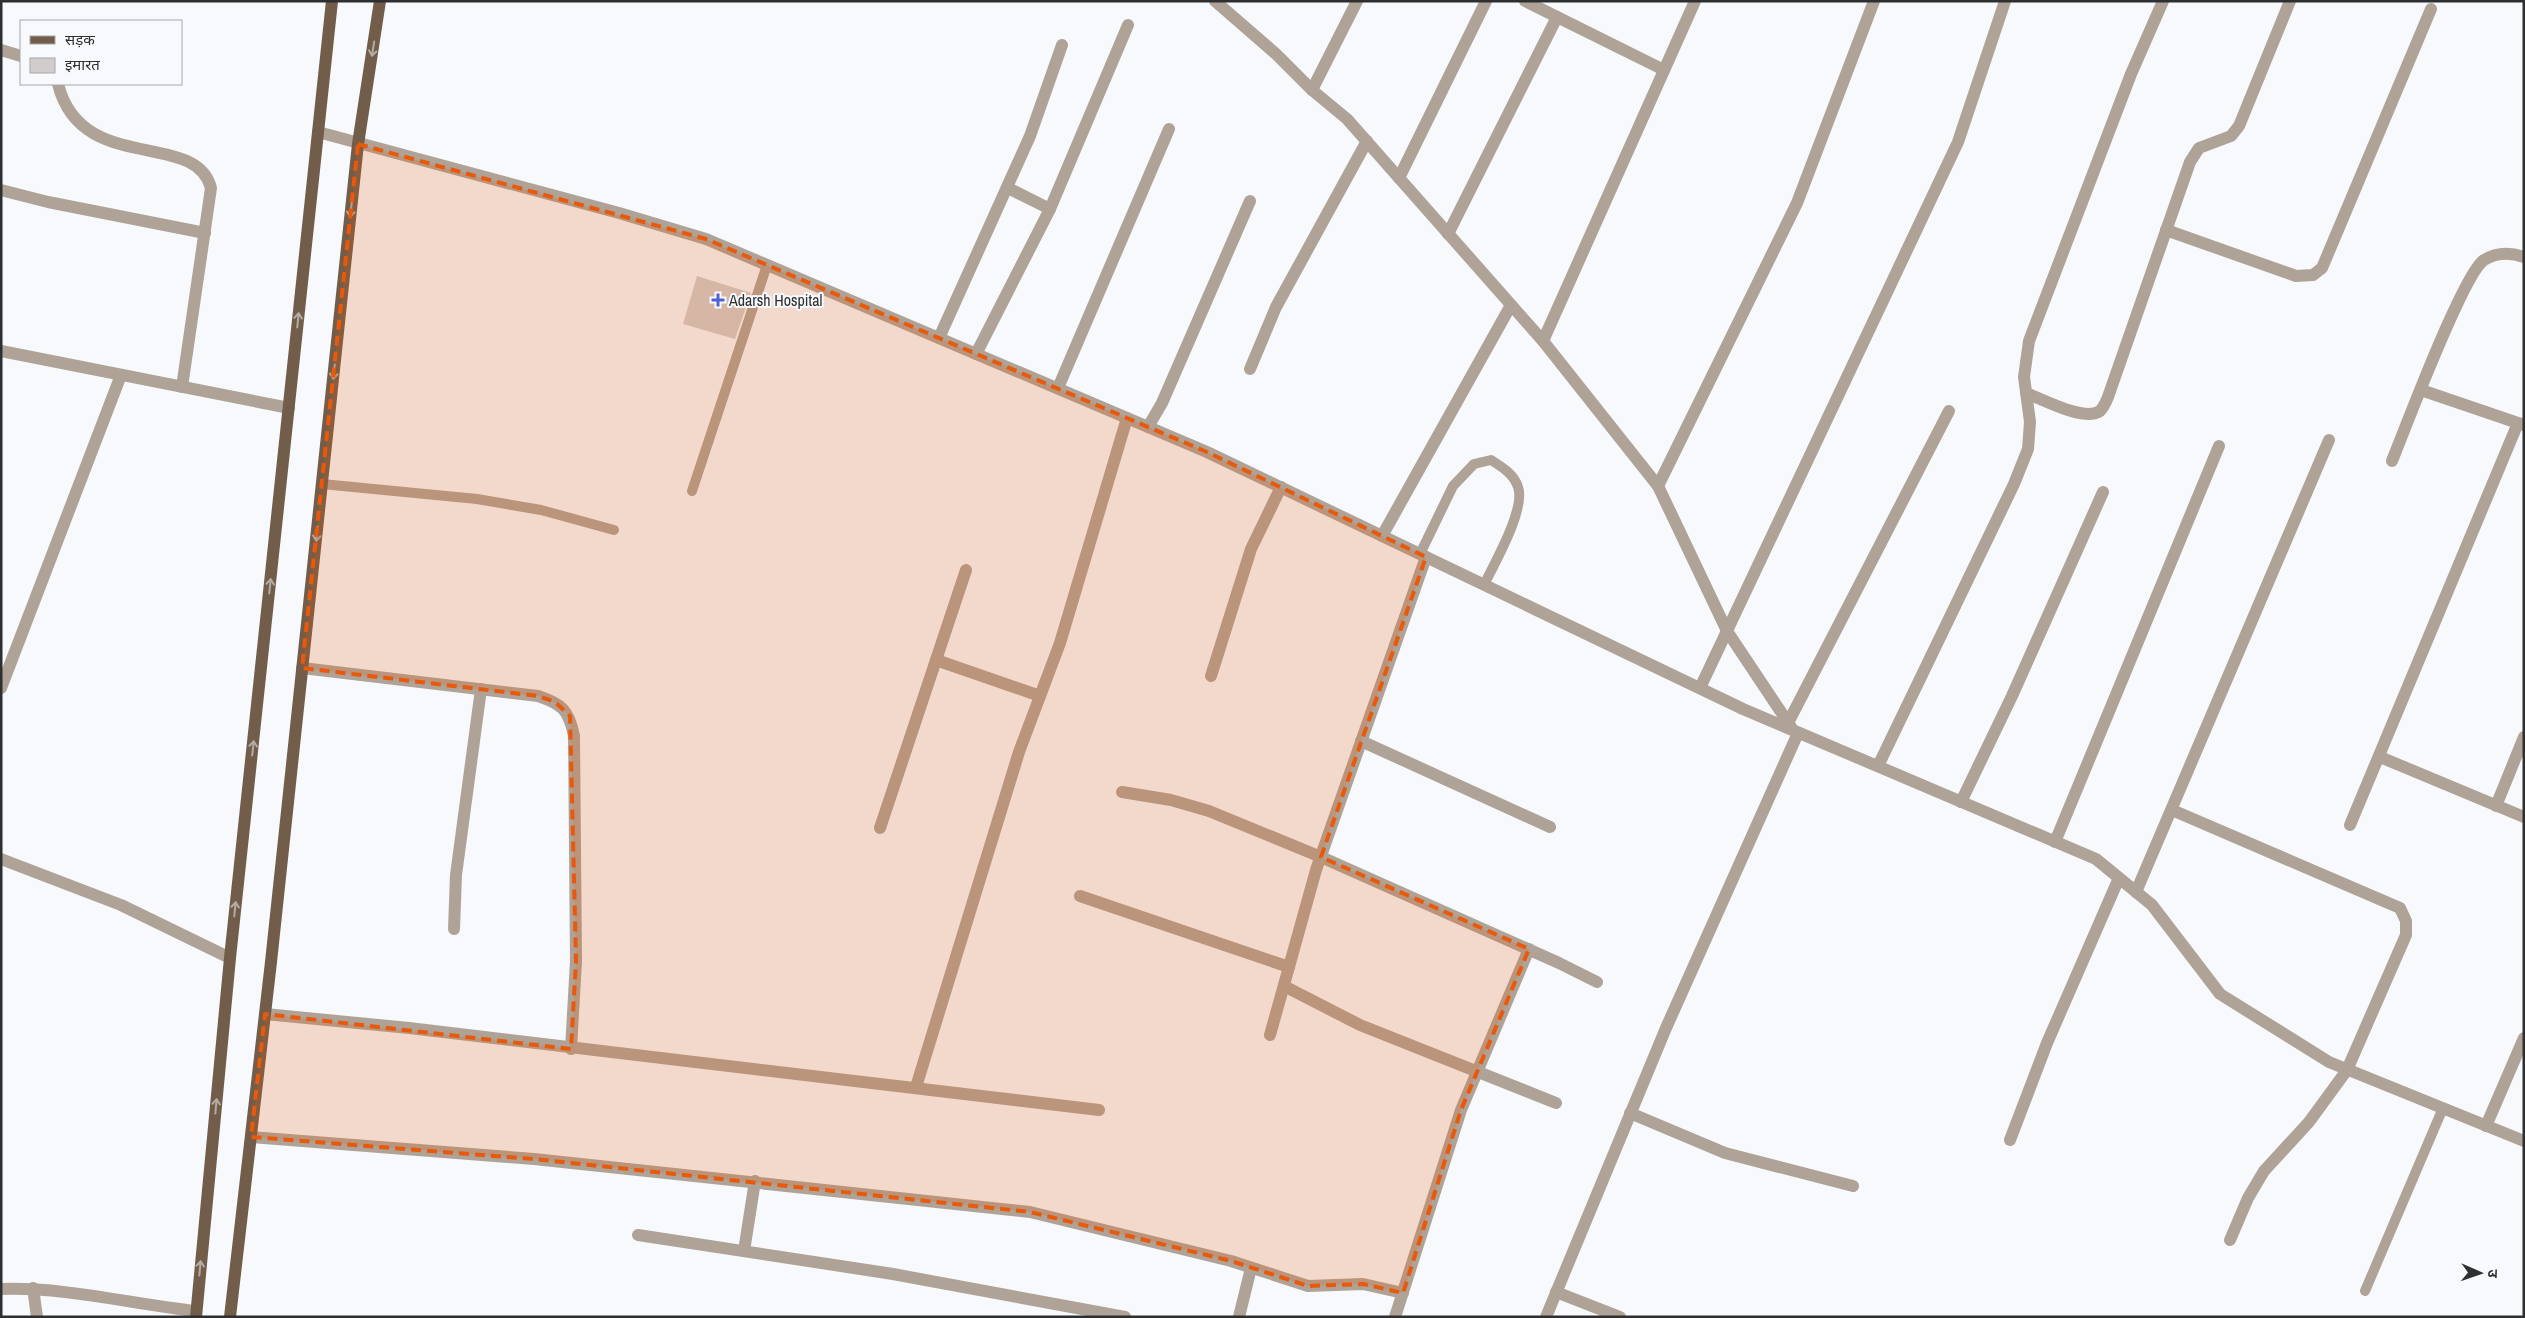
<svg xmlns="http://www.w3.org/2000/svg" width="2525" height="1318" viewBox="0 0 2525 1318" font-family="'Archivo Narrow','Noto Sans Devanagari',sans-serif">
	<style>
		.building { fill: #d2cdcc }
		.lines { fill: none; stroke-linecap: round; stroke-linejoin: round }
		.service { stroke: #afa398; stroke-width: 10 }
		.minor { stroke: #afa398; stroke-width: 12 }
		.primary { stroke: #725d4a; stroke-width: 12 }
		.oneway { stroke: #b4aba4 }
		.marked { fill: #e8590c; fill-opacity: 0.2; stroke: #e8590c; stroke-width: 4; stroke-dasharray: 10 6; stroke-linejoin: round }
		.poi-dot { fill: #4f61d6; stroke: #f7f9fd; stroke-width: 2 }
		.labels { text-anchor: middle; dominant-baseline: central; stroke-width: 4; stroke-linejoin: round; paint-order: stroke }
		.poi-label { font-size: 16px; fill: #2e2f31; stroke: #f7f9fd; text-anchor: start }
	</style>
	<rect width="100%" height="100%" fill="#f7f9fd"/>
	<!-- building -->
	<polygon class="building" points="697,276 751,293 735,339 683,324"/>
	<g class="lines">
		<!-- service -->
		<g class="service">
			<polyline points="322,484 477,499 541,510 614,530"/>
			<polyline points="692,491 767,265"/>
			<path d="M1420 554 1453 486 1474 464 1491 460C1502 467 1514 474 1518 487 1526 509 1494 564 1484 585"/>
			<polyline points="2365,1291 2443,1108"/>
		</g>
		<!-- minor -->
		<g class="minor">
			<polyline points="1215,1 1276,54 1312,90 1347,119 1543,341 1695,1"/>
			<polyline points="1525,1 1664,70"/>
			<polyline points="1,50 21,56"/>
			<path d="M58 84C81 176 196 129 211 188L182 387"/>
			<polyline points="1312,90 1357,1"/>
			<polyline points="318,132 619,213 706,239 1207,452 1743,709 2096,859 2152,905 2220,994 2329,1062 2524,1141"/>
			<polyline points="1399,178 1486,1"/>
			<polyline points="1008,188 1050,209"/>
			<polyline points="1,190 48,202 205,233"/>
			<polyline points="2166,230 2296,276 2313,275 2322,268 2431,9"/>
			<polyline points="1448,234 1557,17"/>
			<polyline points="939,338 1030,136 1062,45"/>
			<polyline points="1543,341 1658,486"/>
			<polyline points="1,351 289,408"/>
			<polyline points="976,354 1050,209 1128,25"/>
			<polyline points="1250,369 1276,307 1367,141"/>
			<polyline points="1058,388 1169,129"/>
			<polyline points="2421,390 2524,425"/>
			<path d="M2026 393C2043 399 2084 422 2100 411 2103 408 2106 402 2108 397L2190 162 2199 148 2231 136 2239 126 2290 1"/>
			<polyline points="1148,427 1162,403 1250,201"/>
			<path d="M2392 461C2405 429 2463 274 2484 260 2497 252 2510 252 2524 257"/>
			<polyline points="1382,536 1511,305"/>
			<polyline points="936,660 1040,696"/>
			<path d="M302 668 538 696C562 704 569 710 574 736L576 961 571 1049"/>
			<polyline points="1211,676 1251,549 1281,487"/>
			<polyline points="1,688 121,375"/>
			<polyline points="1700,688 1958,142 2005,1"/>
			<polyline points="1788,723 1949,411"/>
			<polyline points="1793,730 1727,631 1658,486 1797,203 1874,1"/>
			<polyline points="1361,741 1550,827"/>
			<polyline points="2380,757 2524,817"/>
			<polyline points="1878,766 2014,484 2028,449 2030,422 2024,377 2029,341 2131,74 2163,1"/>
			<polyline points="1122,792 1171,800 1209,811 1321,857 1559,963 1597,982"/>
			<polyline points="1961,802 2012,696 2103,492"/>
			<polyline points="2496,806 2524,737"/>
			<polyline points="2172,810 2400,908 2406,921 2406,935 2347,1070 2309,1122 2264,1171 2248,1198 2230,1240"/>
			<polyline points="2350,825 2518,423"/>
			<polyline points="880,828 966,570"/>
			<polyline points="2055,842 2219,446"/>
			<polyline points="1,859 121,905 230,958"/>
			<polyline points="2136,892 2329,440"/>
			<polyline points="1080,896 1289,967"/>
			<polyline points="454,929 456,875 481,689"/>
			<polyline points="1284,986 1360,1025 1556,1103"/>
			<polyline points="265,1014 409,1028 1099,1110"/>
			<polyline points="1270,1035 1316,870 1426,557"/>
			<polyline points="916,1087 1019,752 1060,643 1127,418"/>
			<polyline points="1630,1113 1725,1153 1853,1186"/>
			<polyline points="2486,1126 2524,1038"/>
			<polyline points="251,1137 534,1159 1030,1212 1231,1261 1308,1286 1363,1284 1403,1293"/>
			<polyline points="2010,1140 2047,1043 2119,878"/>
			<polyline points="638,1235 893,1274 1125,1317"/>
			<polyline points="744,1251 755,1181"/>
			<polyline points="33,1288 37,1317"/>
			<path d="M1 1289C67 1287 131 1304 196 1311"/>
			<polyline points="1556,1292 1620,1317"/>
			<polyline points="1239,1317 1251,1268"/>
			<polyline points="1395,1317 1461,1110 1529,949"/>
			<polyline points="1546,1317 1666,1028 1798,733"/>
		</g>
		<!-- primary -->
		<g class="primary">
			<polyline points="196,1317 230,958 332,1"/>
			<polyline points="230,1317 271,962 358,144 380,1"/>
		</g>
	</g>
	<!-- one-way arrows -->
	<defs><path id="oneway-shaft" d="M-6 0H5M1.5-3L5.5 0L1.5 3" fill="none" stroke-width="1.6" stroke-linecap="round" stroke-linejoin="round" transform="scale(1.25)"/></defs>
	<g class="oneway">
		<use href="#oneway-shaft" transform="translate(373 49) rotate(99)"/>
		<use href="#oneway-shaft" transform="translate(351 210) rotate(96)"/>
		<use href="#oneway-shaft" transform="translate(298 320) rotate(-84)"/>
		<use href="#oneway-shaft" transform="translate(334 372) rotate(96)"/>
		<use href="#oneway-shaft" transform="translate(317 534) rotate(96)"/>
		<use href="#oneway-shaft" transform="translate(270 586) rotate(-84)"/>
		<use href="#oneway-shaft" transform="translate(253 748) rotate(-84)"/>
		<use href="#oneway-shaft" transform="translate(235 909) rotate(-84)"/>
		<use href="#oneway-shaft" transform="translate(216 1106) rotate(-85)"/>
		<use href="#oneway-shaft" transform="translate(200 1268) rotate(-85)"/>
	</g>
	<!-- marked area -->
	<path class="marked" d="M358 144 706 239 1207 452 1426 557 1321 857 1529 949 1461 1110 1403 1293 1363 1284 1308 1286 1231 1261 1030 1212 534 1159 251 1137 265 1014 571 1049 576 961 570 716 555 702 538 696 302 668Z"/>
	<!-- markers -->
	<path class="poi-dot" d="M715.5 292.5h5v5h5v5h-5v5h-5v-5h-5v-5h5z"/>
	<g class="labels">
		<!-- poi labels -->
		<g class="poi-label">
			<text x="729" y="300">Adarsh Hospital</text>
		</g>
	</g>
	<!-- border -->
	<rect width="2525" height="1318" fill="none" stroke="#2e2f31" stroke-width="5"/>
	<!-- legend -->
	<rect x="20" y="20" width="162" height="65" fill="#f7f9fd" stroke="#a7a8ab"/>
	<rect x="30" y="36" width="25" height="8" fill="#725d4a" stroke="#a7a8ab"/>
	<text x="65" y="45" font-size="15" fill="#2e2f31">सड़क</text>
	<rect x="30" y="58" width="25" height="15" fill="#d2cdcc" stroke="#a7a8ab"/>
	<text x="65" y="70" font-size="15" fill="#2e2f31">इमारत</text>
	<!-- north arrow -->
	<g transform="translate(2480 1273) rotate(92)" stroke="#f7f9fd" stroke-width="4" paint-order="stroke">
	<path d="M0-4L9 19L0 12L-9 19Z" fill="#2e2f31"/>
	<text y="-8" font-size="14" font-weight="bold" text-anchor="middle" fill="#2e2f31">उ</text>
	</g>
</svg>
